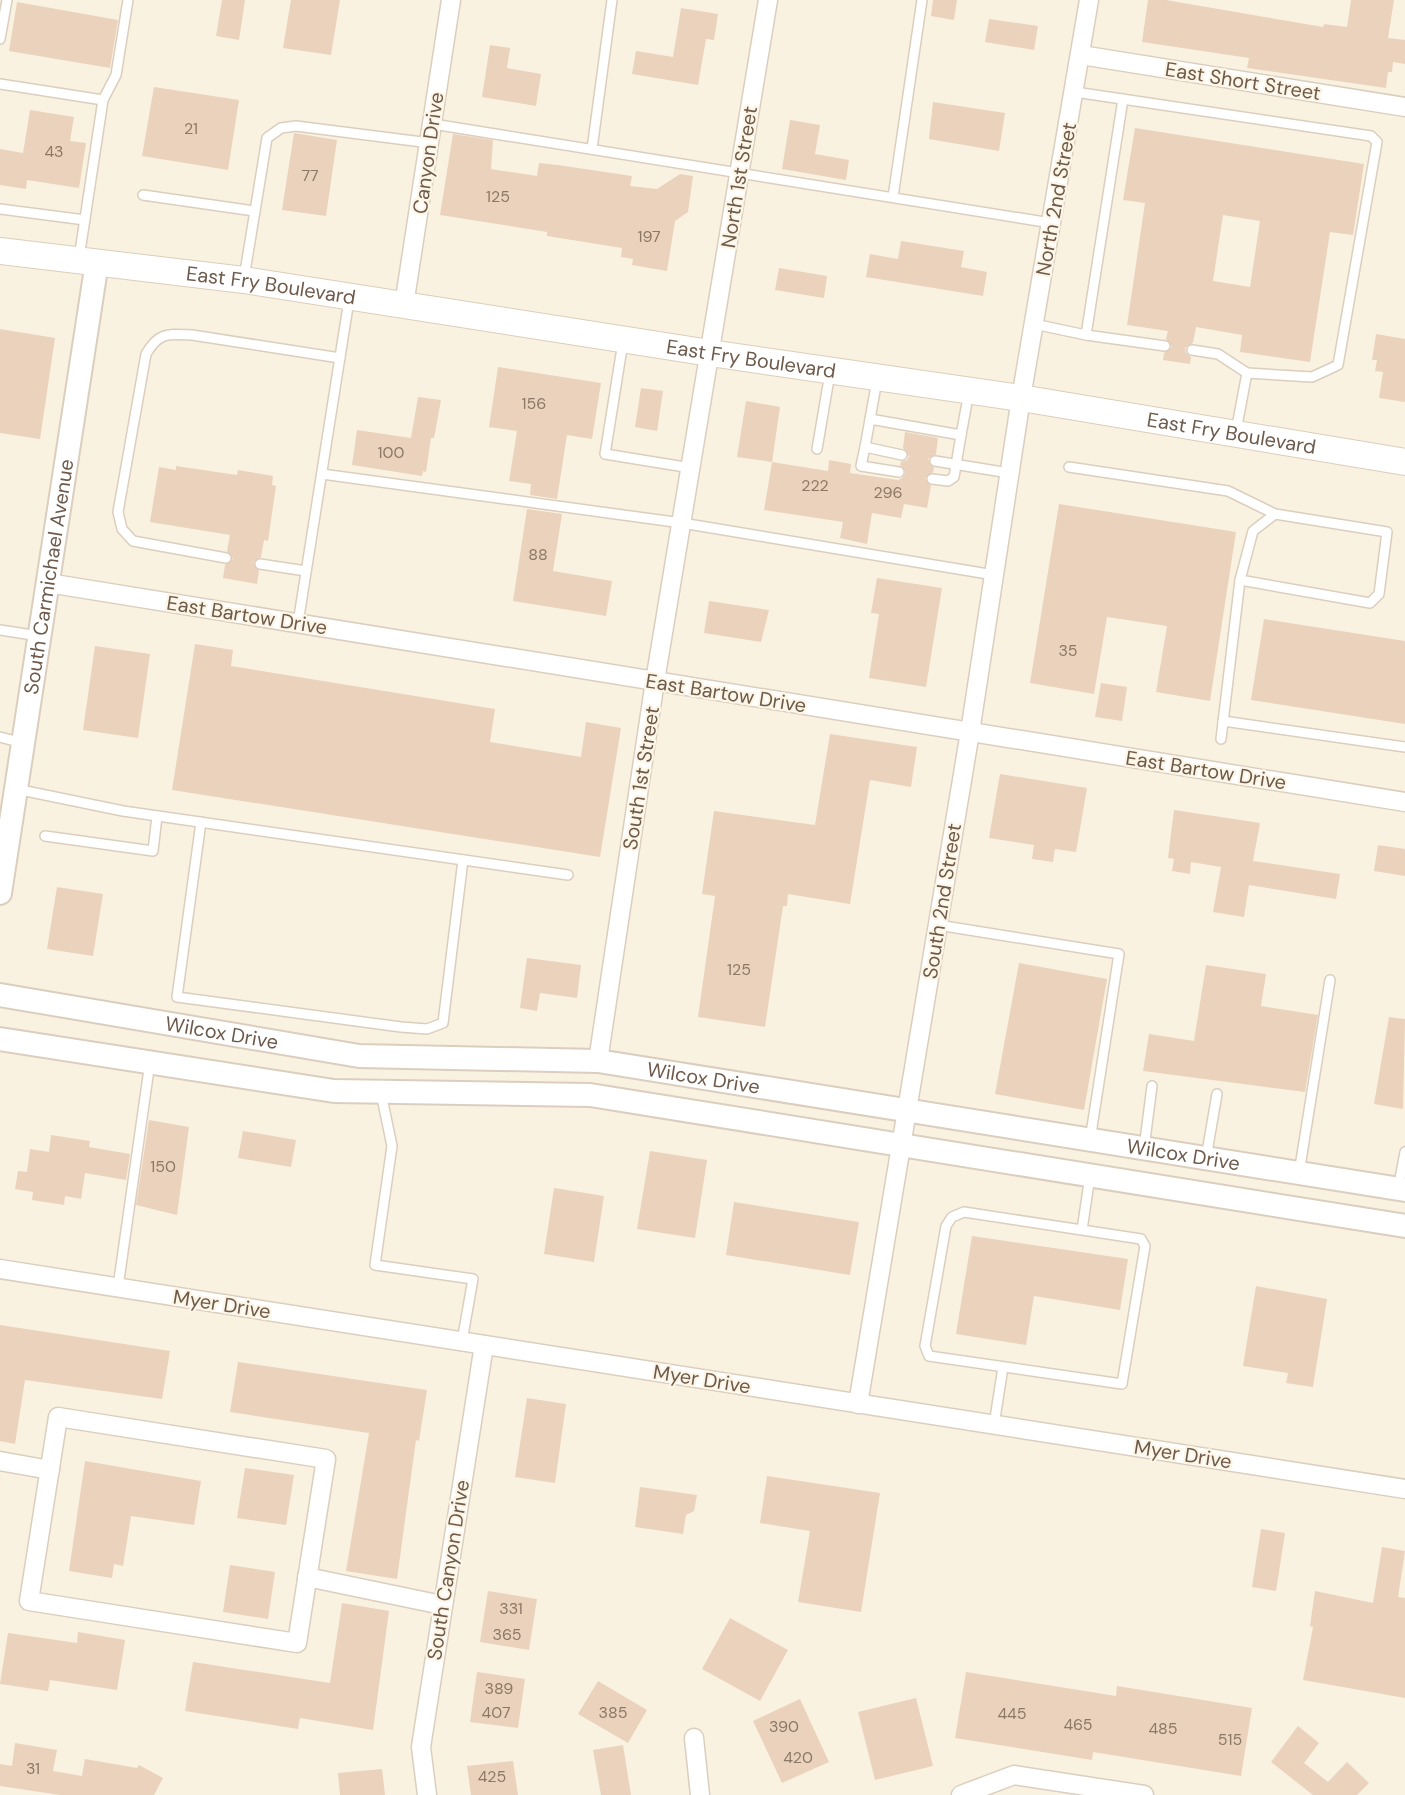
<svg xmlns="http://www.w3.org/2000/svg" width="1405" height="1795" viewBox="0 0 1405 1795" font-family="'DM Sans',sans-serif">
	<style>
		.building { fill: #ebd2bc; fill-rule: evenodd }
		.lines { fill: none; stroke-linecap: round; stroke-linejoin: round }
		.service-casing { stroke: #dccebe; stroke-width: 12 }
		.minor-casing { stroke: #dccebe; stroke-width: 21 }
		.tertiary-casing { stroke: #dccebe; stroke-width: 26 }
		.secondary-casing { stroke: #ddcdba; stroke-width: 28 }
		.service { stroke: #fff; stroke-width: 9 }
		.minor { stroke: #fff; stroke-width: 18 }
		.tertiary { stroke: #fff; stroke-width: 22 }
		.secondary { stroke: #fff; stroke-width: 26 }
		.labels { text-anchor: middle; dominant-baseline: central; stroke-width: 4.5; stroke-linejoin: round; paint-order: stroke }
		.number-label { font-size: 16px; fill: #8c7867 }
		.street-label { font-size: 20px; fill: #6d5a4b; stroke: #fdf6e7 }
	</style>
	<rect width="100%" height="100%" fill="#f9f2e1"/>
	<!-- building -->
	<g class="building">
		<polygon points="222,0 245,0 239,40 216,36"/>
		<polygon points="291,0 340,0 331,55 283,48"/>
		<polygon points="933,0 957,0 954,20 931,16"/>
		<polygon points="1148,0 1166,0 1323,27 1324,24 1347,27 1351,0 1394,0 1388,38 1405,40 1405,64 1393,62 1392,72 1388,72 1386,88 1247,68 1249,58 1142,42"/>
		<polygon points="17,2 118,20 110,68 9,51"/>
		<polygon points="681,8 718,14 714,40 706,39 698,85 632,74 636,51 673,57"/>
		<polygon points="989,19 1038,26 1034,50 985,42"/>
		<polygon points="490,45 510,48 507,68 541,74 536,106 482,97"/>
		<polygon points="154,87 239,100 228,170 142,156"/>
		<polygon points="933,102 1005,113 999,151 929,139"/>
		<polygon points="30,110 74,117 70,141 86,143 79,188 27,180 26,189 0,185 0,149 23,153"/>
		<polygon points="790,120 820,125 815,154 849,160 846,180 782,169"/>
		<path d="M1135 128 1364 164 1353 235 1330 232 1310 362 1240 352 1242 335 1196 327 1193 343 1185 348 1186 353 1191 357 1190 364 1163 360 1164 353 1172 347 1166 339 1168 331 1127 325 1145 203 1123 200ZM1223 215 1260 221 1250 287 1213 281Z"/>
		<polygon points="294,133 337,140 326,216 282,210"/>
		<polygon points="453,134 493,140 491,169 537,176 539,163 558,165 632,176 630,186 657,189 680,174 693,176 688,212 675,221 667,271 632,265 633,259 621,257 622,248 547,236 547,232 440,215"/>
		<polygon points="901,241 964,251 961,267 987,272 983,296 866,277 870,254 898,259"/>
		<polygon points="779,268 827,276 824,298 775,290"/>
		<polygon points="0,329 55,338 40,439 0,433"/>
		<polygon points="1376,334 1405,339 1405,402 1379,398 1383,372 1375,371 1377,360 1372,360"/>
		<polygon points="498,367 601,383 592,439 567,435 557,499 530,495 531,484 509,481 517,431 489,427"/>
		<polygon points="641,388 663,391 657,431 635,427"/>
		<polygon points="418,397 441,400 434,438 431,438 426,472 423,471 422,476 352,465 357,430 411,438"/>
		<polygon points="746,401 780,407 772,462 737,457"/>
		<polygon points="905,432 938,438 936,454 928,459 934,468 933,472 925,478 931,486 927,508 904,504 901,518 872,513 867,544 840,538 843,522 764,510 772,462 828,471 829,460 851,464 850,473 898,480 902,478 906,472 900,465 901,462 907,460 909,456 903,448"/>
		<polygon points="176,466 237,475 238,470 273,476 272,485 276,486 268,541 264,540 261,557 253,562 259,571 257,584 223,578 225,565 233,559 227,551 230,535 150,522 159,467 176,470"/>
		<polygon points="1059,504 1236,532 1210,701 1156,692 1167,626 1107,617 1094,694 1030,683"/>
		<polygon points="527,509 562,514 553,571 612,581 606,616 513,601"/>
		<polygon points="877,578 942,588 926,687 869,678 879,614 871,613"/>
		<polygon points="709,601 769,610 761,642 704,633"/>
		<polygon points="1264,619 1405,641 1405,724 1251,700"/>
		<polygon points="195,644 233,650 231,666 495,709 490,742 581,757 586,722 621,728 600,857 172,790"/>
		<polygon points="95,646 150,654 138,738 83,730"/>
		<polygon points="1101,683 1127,687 1122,721 1095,717"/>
		<polygon points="830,734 917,747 911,787 870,780 850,904 788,894 787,906 783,906 765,1027 698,1017 715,896 702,894 714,811 815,825"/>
		<polygon points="1000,774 1087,788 1076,852 1055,849 1053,862 1032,859 1034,845 989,838"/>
		<polygon points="1174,810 1260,823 1253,861 1340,874 1336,899 1249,885 1244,917 1213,912 1221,867 1191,862 1190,874 1172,871 1174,859 1168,858"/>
		<polygon points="1378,845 1405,849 1405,876 1374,871"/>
		<polygon points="57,887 103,894 93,956 47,949"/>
		<polygon points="527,958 581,965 577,998 540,993 537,1011 520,1008"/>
		<polygon points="1019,963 1107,979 1084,1110 995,1094"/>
		<polygon points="1206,965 1266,974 1261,1006 1318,1015 1305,1092 1143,1071 1149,1034 1194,1041"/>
		<polygon points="1389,1017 1405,1019 1403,1109 1374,1104"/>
		<polygon points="149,1120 189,1127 177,1215 136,1205"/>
		<polygon points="243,1131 296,1140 291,1167 238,1158"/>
		<polygon points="51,1135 90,1141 89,1147 130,1154 126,1180 85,1173 81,1199 65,1196 64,1205 32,1200 33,1192 15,1189 18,1171 27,1172 30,1149 49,1152"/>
		<polygon points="650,1151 707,1160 695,1238 637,1229"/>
		<polygon points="554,1188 604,1196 594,1262 544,1254"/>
		<polygon points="734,1202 859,1222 850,1275 726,1255"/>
		<polygon points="972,1236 1128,1259 1120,1310 1034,1296 1026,1345 956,1334"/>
		<polygon points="1256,1286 1327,1299 1313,1387 1286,1383 1288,1373 1243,1366"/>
		<polygon points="0,1325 170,1351 162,1399 25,1380 15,1444 0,1441"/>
		<polygon points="238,1362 427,1390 419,1441 416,1440 397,1579 346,1571 369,1433 230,1412"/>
		<polygon points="527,1398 566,1404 555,1483 515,1477"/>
		<polygon points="85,1461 201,1481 194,1525 131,1516 123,1566 114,1564 112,1578 69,1571"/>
		<polygon points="245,1468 294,1475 286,1525 237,1518"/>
		<polygon points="767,1476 880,1493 861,1612 798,1602 810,1531 760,1523"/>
		<polygon points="640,1487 697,1495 694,1511 686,1515 683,1534 635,1527"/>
		<polygon points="1261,1529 1285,1533 1276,1591 1252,1587"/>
		<polygon points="1382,1547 1405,1551 1398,1597 1405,1598 1405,1698 1303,1680 1313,1627 1310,1626 1315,1591 1373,1603"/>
		<polygon points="230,1565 275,1572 268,1619 223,1612"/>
		<polygon points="488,1591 537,1599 529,1650 480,1642"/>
		<polygon points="342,1603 389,1611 373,1730 300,1718 298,1729 185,1711 193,1662 330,1683"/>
		<polygon points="730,1618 788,1650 760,1701 702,1669"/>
		<polygon points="78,1632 125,1640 117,1690 50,1680 48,1691 0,1684 8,1633 77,1643"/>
		<polygon points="477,1672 525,1679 518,1728 470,1722"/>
		<polygon points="966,1672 1116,1696 1117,1686 1252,1708 1241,1776 1093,1752 1092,1760 955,1738"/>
		<polygon points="598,1681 647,1710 628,1743 578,1714"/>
		<polygon points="916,1698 933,1766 875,1780 858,1712"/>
		<polygon points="800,1699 829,1762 782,1783 753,1721"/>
		<polygon points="1298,1726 1319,1743 1304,1763 1328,1782 1347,1762 1369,1783 1357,1795 1313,1795 1271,1762"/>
		<polygon points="15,1743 57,1750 53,1771 82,1776 85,1759 137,1768 139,1765 163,1778 154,1795 60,1795 0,1786 0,1764 12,1766"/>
		<polygon points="623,1745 631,1795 601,1795 593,1750"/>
		<polygon points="513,1761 518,1795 471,1795 467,1766"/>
		<polygon points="382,1769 385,1795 340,1795 338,1773"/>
	</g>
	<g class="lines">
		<defs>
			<g id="service">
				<polyline points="0,39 7,0"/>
				<polyline points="0,84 103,100"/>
				<polyline points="1075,92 1371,136 1377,142 1338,365 1312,377 1247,373 1236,431"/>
				<polyline points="433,124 1051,223"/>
				<polyline points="592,149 612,0"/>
				<polyline points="143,195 254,211"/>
				<polyline points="893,197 922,0"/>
				<polyline points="0,209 85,220"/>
				<polyline points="79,258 103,100 116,75 128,0"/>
				<polyline points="244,278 267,138 281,128 296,126 430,143"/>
				<polyline points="1034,324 1086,335 1123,99"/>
				<polyline points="1086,335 1165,346"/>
				<polyline points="623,342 605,454 691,468"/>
				<polyline points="1192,350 1218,354 1247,373"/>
				<polyline points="877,380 865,447 902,455"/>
				<polyline points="870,419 961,435 969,392"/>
				<polyline points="865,447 861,466 899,472"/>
				<polyline points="817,449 830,373"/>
				<polyline points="935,461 1009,473"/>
				<polyline points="1069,467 1228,491 1275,514 1387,532 1379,594 1370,603 1240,580"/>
				<polyline points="322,474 682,523 994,575"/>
				<polyline points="932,479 948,481 954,477 961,435"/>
				<path d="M226 558 133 541 122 529 118 512 146 354C159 332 167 334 192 335L340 358"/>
				<polyline points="260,564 306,571"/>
				<polyline points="298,623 349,300"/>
				<polyline points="0,630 39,636"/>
				<polyline points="1223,721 1405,747"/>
				<polyline points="0,737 23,743"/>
				<polyline points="1221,739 1240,580 1253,531 1275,514"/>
				<polyline points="16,789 123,811 568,875"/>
				<polyline points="201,822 177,997 401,1027 427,1029 443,1023 463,860"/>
				<polyline points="45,836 153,851 157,816"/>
				<polyline points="938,925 1119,954 1090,1140"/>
				<polyline points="381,1093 392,1146 375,1265 473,1279 462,1341"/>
				<polyline points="1144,1148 1152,1086"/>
				<polyline points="1206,1158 1217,1094"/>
				<polyline points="1299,1173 1330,980"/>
				<polyline points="1398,1189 1405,1152"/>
				<polyline points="1082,1230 964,1212 952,1217 946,1226 925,1346 929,1356 1122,1384 1145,1246 1141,1239 1082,1230 1090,1176"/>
				<polyline points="118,1287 150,1062"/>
				<polyline points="994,1425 1003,1367"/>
			</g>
			<g id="minor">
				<polyline points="1081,55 1405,107"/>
				<polyline points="404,305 451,0"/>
				<polyline points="48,583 1405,802"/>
				<polyline points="598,1061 655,681 768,0"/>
				<polyline points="0,1269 1405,1489"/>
				<polyline points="858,1404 970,732 1021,398 1089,0"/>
				<polygon points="58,1417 326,1459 297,1643 29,1601"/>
				<polyline points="0,1461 50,1470"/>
				<polyline points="307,1577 442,1605"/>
				<polyline points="694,1738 700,1795"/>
				<polyline points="427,1795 421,1747 484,1345"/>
				<polyline points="961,1795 1014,1775 1144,1795"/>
			</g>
			<g id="tertiary">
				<path id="s1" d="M0 893 97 262"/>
				<path id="s2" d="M0 995 359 1056 598 1061 1405 1190"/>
				<polyline points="0,1039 334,1091 590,1095 1405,1226"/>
			</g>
			<g id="secondary">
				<path id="s3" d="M0 251 244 280 710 353 1021 398 1405 462"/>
			</g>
		</defs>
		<!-- service casing -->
		<use href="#service" class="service-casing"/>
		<!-- minor casing -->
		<use href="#minor" class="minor-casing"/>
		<!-- tertiary casing -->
		<use href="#tertiary" class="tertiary-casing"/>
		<!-- secondary casing -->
		<use href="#secondary" class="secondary-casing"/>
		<!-- service -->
		<use href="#service" class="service"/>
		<!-- minor -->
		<use href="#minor" class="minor"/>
		<!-- tertiary -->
		<use href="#tertiary" class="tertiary"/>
		<!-- secondary -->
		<use href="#secondary" class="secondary"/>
	</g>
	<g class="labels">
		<!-- number labels -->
		<g class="number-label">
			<text x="191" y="128">21</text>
			<text x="54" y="151">43</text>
			<text x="310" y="175">77</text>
			<text x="498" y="196">125</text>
			<text x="649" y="236">197</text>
			<text x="534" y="403">156</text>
			<text x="391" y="452">100</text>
			<text x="815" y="485">222</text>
			<text x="888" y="492">296</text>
			<text x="538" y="554">88</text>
			<text x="1068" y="650">35</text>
			<text x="739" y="969">125</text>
			<text x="163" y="1166">150</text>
			<text x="511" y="1608">331</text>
			<text x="507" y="1634">365</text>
			<text x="499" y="1688">389</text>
			<text x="496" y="1712">407</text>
			<text x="613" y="1712">385</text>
			<text x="1012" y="1713">445</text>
			<text x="1078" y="1724">465</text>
			<text x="784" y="1726">390</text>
			<text x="1163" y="1728">485</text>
			<text x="1230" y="1739">515</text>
			<text x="798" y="1757">420</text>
			<text x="33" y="1768">31</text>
			<text x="492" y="1776">425</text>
		</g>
		<!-- street labels -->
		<g class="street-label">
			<text transform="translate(1243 81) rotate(9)">East Short Street</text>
			<text transform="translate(428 153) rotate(-82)">Canyon Drive</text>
			<text transform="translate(739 177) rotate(-81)">North 1st Street</text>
			<text transform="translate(1056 199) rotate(-80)">North 2nd Street</text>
			<text stroke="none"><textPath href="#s3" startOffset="273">East Fry Boulevard</textPath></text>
			<text stroke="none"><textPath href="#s3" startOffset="759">East Fry Boulevard</textPath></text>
			<text stroke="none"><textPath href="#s3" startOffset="1245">East Fry Boulevard</textPath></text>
			<text stroke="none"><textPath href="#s1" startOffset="320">South Carmichael Avenue</textPath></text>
			<text transform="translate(247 615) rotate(9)">East Bartow Drive</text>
			<text transform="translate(726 693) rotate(9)">East Bartow Drive</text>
			<text transform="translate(1206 770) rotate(9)">East Bartow Drive</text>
			<text transform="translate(641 778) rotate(-81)">South 1st Street</text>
			<text transform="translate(942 901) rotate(-81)">South 2nd Street</text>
			<text stroke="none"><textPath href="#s2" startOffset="225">Wilcox Drive</textPath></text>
			<text stroke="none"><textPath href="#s2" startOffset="710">Wilcox Drive</textPath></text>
			<text stroke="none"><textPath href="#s2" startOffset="1196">Wilcox Drive</textPath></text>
			<text transform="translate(222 1304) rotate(9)">Myer Drive</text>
			<text transform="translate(702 1379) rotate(9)">Myer Drive</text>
			<text transform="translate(1183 1454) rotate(9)">Myer Drive</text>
			<text transform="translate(448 1570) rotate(-81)">South Canyon Drive</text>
		</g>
	</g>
</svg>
